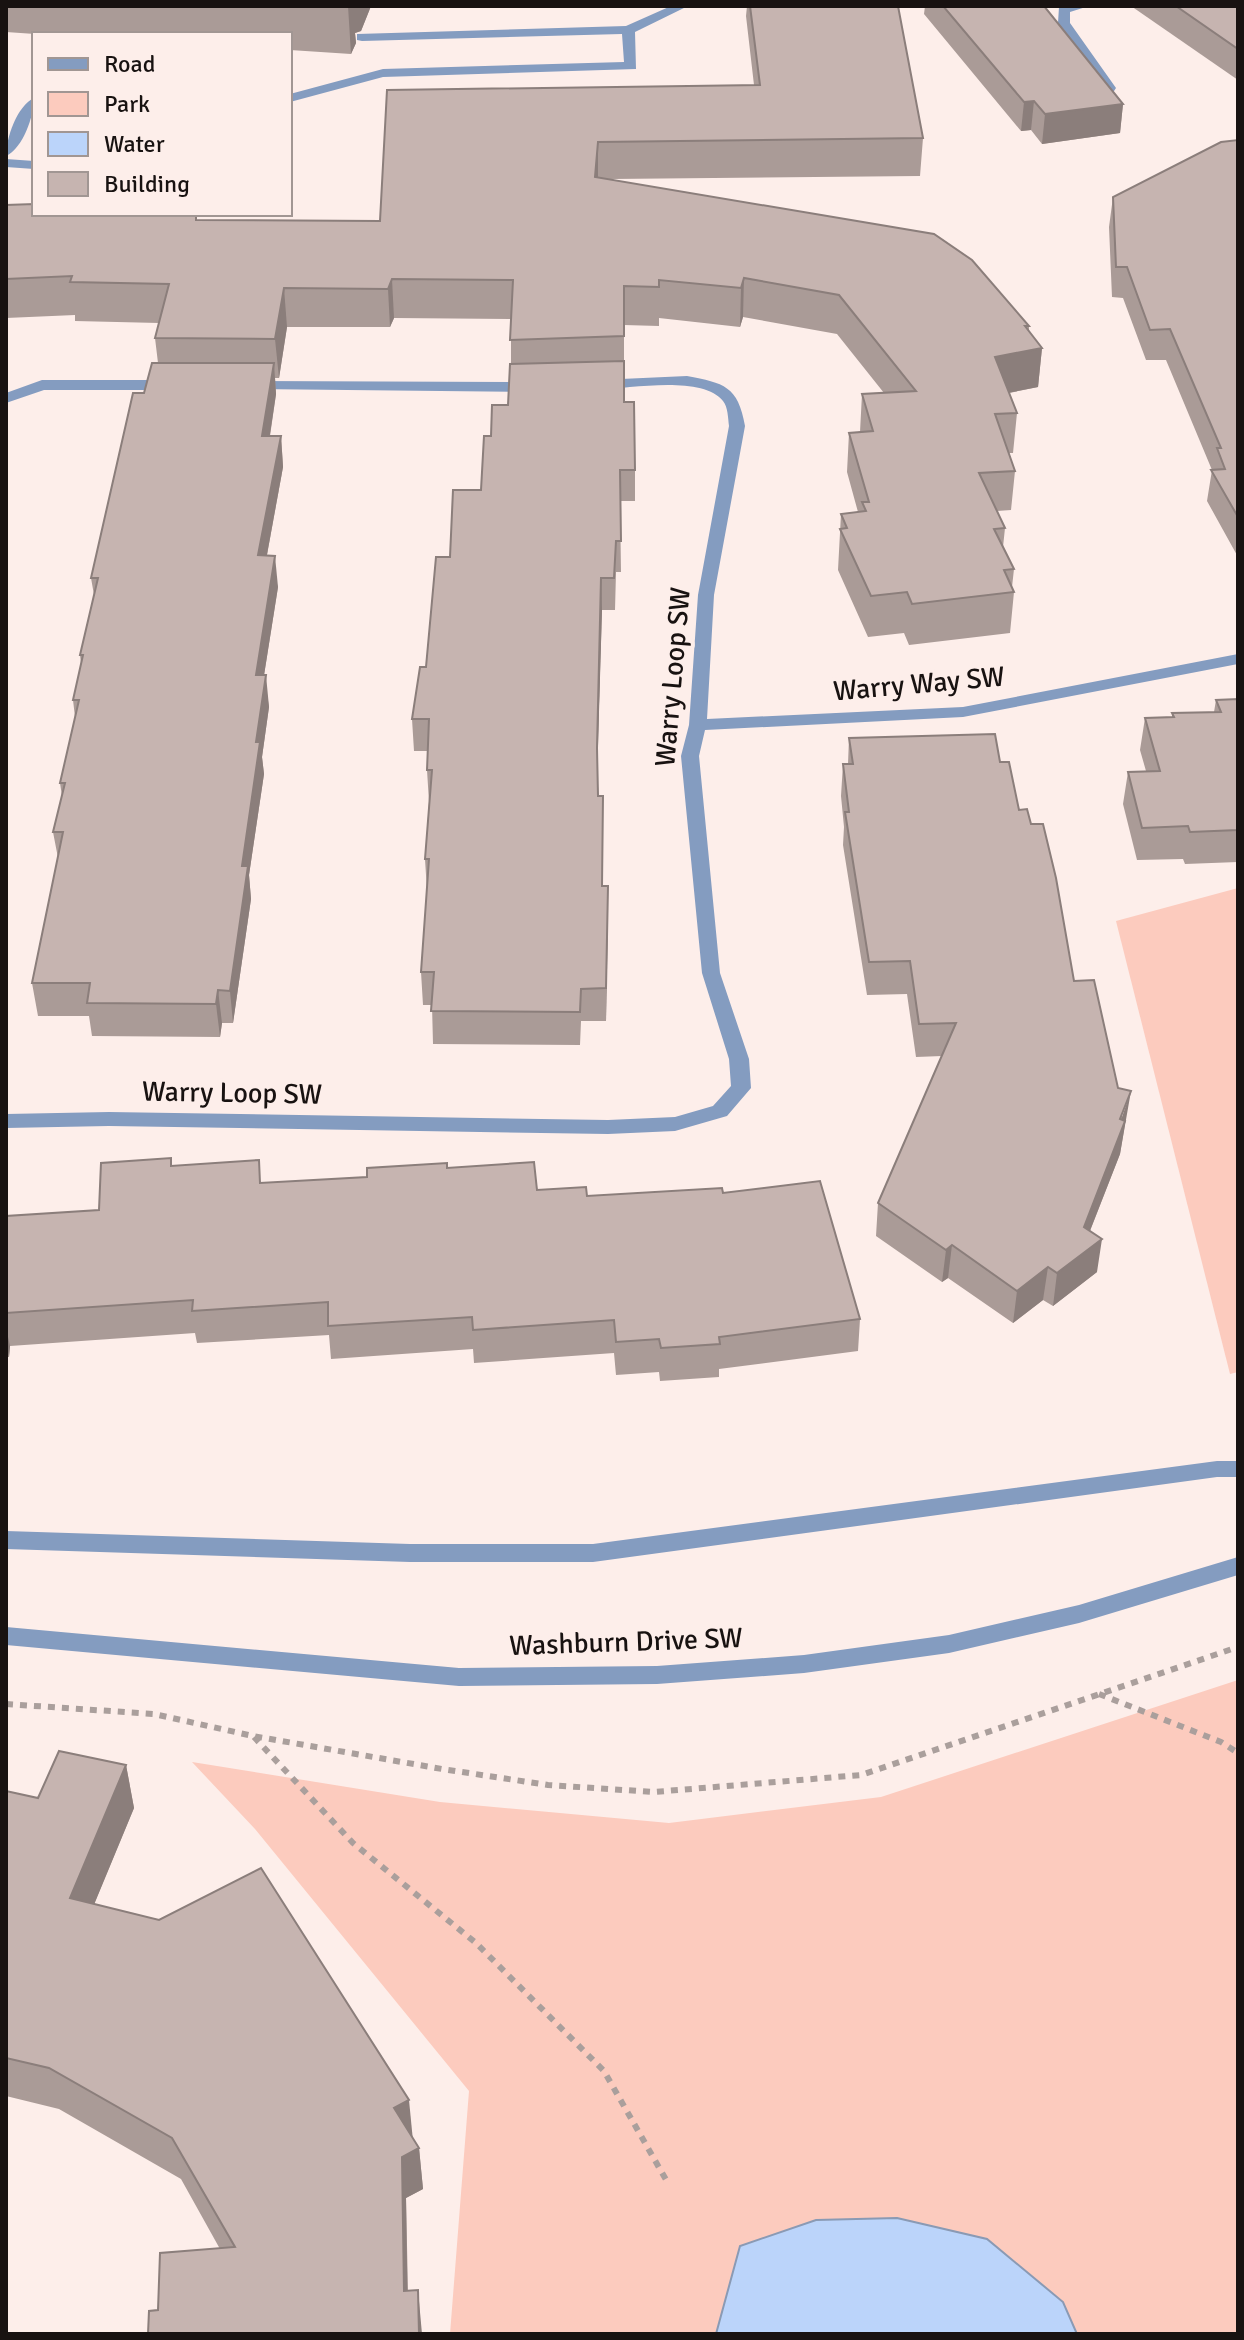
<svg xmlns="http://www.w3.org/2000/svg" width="1244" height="2340" viewBox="0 0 1244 2340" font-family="Signika,sans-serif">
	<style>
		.green { fill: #fccbbe }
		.water { fill: #bbd4fa; stroke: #8a9ab4; stroke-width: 2 }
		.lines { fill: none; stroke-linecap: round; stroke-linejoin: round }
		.path { stroke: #aa9f9c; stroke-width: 6; stroke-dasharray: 7 7; stroke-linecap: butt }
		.minor { fill: #849cc0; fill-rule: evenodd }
		.wall { fill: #aa9b97 }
		.shaded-wall { fill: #8b7e7b }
		.building { fill: #c6b4b0; stroke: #8b7e7b; stroke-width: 2 }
		.labels { text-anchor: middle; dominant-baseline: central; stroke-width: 8; stroke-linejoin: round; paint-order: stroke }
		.street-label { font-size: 28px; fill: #181211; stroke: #fdeeea }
	</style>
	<rect width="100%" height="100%" fill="#fdeeea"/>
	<!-- green -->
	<g class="green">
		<polygon points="1238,888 1238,1372 1230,1374 1116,921"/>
		<polygon points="1238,1680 1238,2334 450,2334 469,2091 255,1829 192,1762 440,1802 669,1823 881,1797"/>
	</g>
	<!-- water -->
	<polygon class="water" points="897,2218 987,2239 1063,2302 1077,2334 716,2334 740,2246 816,2220"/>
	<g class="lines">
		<!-- path -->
		<g class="path">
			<polyline points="1099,1694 1221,1742 1238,1753"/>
			<polyline points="6,1704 154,1714 253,1736 442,1769 548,1785 654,1792 861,1775 1238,1647"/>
			<polyline points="254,1737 353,1843 476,1943 604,2071 669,2185"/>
		</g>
		<!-- minor -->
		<g class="minor">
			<polygon points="671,6 688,6 635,32 636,69 383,77 290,102 290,94 383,69 624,62 622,34 362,41 357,40 357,34 626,26"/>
			<polygon points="1089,6 1070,12 1070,23 1116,88 1114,91 1104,91 1058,23 1059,7"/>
			<path d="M34 98C34 116 23 148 6 156 6 138 17 106 34 98Z"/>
			<polygon points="6,159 34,161 34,169 6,167"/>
			<path d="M687 376C724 383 738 386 745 426L714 595 707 719 963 707 1238 654V664L963 717 705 730 699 756 720 973 749 1059 751 1088 727 1116 675 1131 608 1134 109 1126 6 1128V1114L109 1112 608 1120 675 1117 713 1106 731 1086 729 1059 702 973 681 756 689 725 698 595 729 426C728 418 728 407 723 401 703 375 630 388 599 390L591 385 599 380Z"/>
			<polygon points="42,380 171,380 179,385 171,390 44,390 6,403 6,393"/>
			<polygon points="251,381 535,382 543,387 535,392 246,389 243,386"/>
			<polygon points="1217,1461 1238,1461 1238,1477 1217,1477 593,1562 410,1562 6,1549 6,1531 410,1544 593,1544"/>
			<polygon points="1238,1557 1238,1575 1079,1623 949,1653 804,1673 657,1684 459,1686 6,1645 6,1627 459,1668 657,1666 804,1655 949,1635 1079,1605"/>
		</g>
	</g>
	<!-- wall -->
	<g class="wall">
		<polygon points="6,6 371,6 361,31 355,33 356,43 351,54 290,50 290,34 35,34 6,32"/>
		<polygon points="747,6 898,6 923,138 920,176 611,179 1029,326 1029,331 1042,348 1038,387 1009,393 1017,413 1013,453 1009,453 1015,471 1011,510 997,511 1005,528 1003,547 1014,569 1012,587 1014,592 1010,633 909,645 904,633 868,637 838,570 841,514 858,512 847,472 849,433 860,432 862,394 884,393 837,334 743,317 740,327 659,318 659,326 624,325 624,402 635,470 635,501 620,501 621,572 616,572 615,610 602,610 597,766 603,886 608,886 606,1021 581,1021 580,1045 433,1044 432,1005 423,1005 421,972 427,891 425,859 429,802 427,770 428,751 414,751 412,719 426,667 450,557 481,490 491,436 508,405 511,364 511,319 394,318 390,327 287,327 279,378 275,378 276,394 270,436 281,436 283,467 267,555 278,587 264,675 269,707 262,757 264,774 249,875 251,899 233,1023 222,1023 220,1037 92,1036 89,1016 38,1016 32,983 58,858 53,832 62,796 60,783 75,717 73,700 81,663 80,655 94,595 91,578 144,393 158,363 155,338 159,323 75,321 75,315 6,318 6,205 34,214 197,220 380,221 754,85 746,16"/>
		<polygon points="925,6 1044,6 1123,104 1120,133 1042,144 1031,130 1021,131 924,14"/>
		<polygon points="1131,6 1238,6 1238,80"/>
		<polygon points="1238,140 1238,557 1207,501 1212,470 1166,360 1146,360 1123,298 1112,297 1109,227 1113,197"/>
		<polygon points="1238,699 1238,862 1185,864 1183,859 1137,860 1123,804 1128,772 1146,771 1140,750 1145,718 1172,717 1172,713 1214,712 1216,700"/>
		<polygon points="849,738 1000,762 1019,810 1031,824 1074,981 1125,1124 1120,1154 1090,1231 1097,1272 1053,1306 1043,1300 1013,1323 948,1278 942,1282 876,1236 878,1203 942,1056 916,1057 907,994 867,995 843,845 844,827 841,796 843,764 848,764"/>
		<polygon points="171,1158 172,1166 262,1183 367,1177 447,1168 537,1190 587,1196 723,1193 860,1319 858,1351 719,1369 719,1377 660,1381 659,1372 616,1375 614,1353 474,1363 473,1349 331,1359 329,1335 197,1343 195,1333 10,1346 9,1357 6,1357 6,1216 99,1210"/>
		<polygon points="126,1765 134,1808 94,1904 413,2139 419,2148 423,2189 406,2198 408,2291 158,2310 220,2249 181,2179 59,2109 6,2096 6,1791 38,1798"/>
	</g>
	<!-- shaded-wall -->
	<g class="shaded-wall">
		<polygon points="348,6 371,6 361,31 355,33 356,43 351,54"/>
		<polygon points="1034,101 1031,130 1021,131 1024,102"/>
		<polygon points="1123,104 1120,133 1042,144 1045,114"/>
		<polygon points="598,142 598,179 595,177"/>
		<polygon points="744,278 743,317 740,327 741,288"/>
		<polygon points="392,279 394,318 390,327 388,289"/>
		<polygon points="284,288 287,327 279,378 275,339"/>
		<polygon points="1042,348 1038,387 992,396 995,357"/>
		<polygon points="274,363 276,394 265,467 262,436"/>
		<polygon points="281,436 283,467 261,587 258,555"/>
		<polygon points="275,556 278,587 259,707 256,675"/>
		<polygon points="601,578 602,610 597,780 597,748"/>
		<polygon points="266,675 269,707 262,757 264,774 249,875 251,899 233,1023 230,991 242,866 256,742"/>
		<polygon points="608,886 608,919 606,1021 606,988"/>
		<polygon points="218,990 222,1023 220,1037 216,1004"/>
		<polygon points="1131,1091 1120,1154 1080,1256 1102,1239 1097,1272 1053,1306 1057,1273 1084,1227"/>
		<polygon points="952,1245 948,1278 942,1282 946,1250"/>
		<polygon points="1048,1267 1043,1300 1013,1323 1017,1291"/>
		<polygon points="6,1328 10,1346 9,1357 6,1342"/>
		<polygon points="126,1765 134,1808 79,1941 70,1898"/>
		<polygon points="409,2100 413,2141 394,2108"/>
		<polygon points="419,2148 423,2189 406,2198 408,2331 404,2291 402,2157"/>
		<polygon points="418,2290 422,2334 419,2334"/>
	</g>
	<!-- building -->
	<g class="building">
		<polygon points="750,6 898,6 923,138 598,142 595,177 934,234 972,260 1029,326 1025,326 1042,348 995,357 1017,413 995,414 1015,471 979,473 1005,528 994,529 1014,569 1004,570 1014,592 912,604 907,592 871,596 840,529 847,528 841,514 866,511 862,502 869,502 849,433 873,431 862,394 916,391 839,295 744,278 741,288 659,280 659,287 624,286 624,336 510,340 513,280 392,279 388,289 284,288 275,339 155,338 169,284 70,282 72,276 6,279 6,205 34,204 34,214 196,215 196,220 380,221 387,90 760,85"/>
		<polygon points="943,6 1044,6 1123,104 1045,114 1034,101 1024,102"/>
		<polygon points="1176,6 1238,6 1238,49"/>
		<polygon points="1238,140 1238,517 1211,470 1225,469 1217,448 1221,448 1170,329 1150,330 1127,267 1116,267 1113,197 1221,142"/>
		<polygon points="624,361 624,402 634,402 635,470 620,470 621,541 616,541 614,578 601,578 597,748 598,796 603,796 602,886 608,886 606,988 581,989 580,1012 431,1011 434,972 421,972 429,859 425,859 432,770 427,770 429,719 412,719 420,667 426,667 436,557 450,557 453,490 481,490 484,436 491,436 492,405 508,405 510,364"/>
		<polygon points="152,363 274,363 262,436 281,436 258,555 275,556 256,675 266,675 256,742 260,742 242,866 248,866 230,991 218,990 216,1004 87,1003 90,983 32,983 63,832 53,832 65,783 60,783 79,700 73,700 83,655 80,655 98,578 91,578 133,393 144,393"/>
		<polygon points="1238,699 1238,830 1190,832 1188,826 1142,828 1128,772 1160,771 1145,718 1174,717 1172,713 1221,712 1216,700"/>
		<polygon points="995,734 1000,762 1009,762 1019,810 1027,809 1031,824 1043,824 1056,878 1074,981 1094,980 1118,1088 1131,1091 1120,1119 1125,1121 1084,1227 1102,1239 1057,1273 1048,1267 1017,1291 952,1245 946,1250 878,1203 956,1023 919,1024 910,961 869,962 845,812 849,812 843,764 853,764 849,738"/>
		<polygon points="171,1158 171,1166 259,1160 260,1183 367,1177 367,1168 447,1163 447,1168 534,1162 537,1190 586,1187 587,1196 722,1188 723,1193 820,1181 860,1319 719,1337 720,1344 661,1348 659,1339 616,1342 614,1320 473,1330 472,1317 328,1326 328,1302 192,1311 193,1300 6,1313 6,1216 99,1210 101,1163"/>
		<polygon points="59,1751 126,1765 70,1898 159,1920 261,1868 409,2100 394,2108 419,2148 402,2157 404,2291 418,2290 419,2334 148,2334 149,2311 158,2310 160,2253 235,2247 172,2138 49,2068 6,2058 6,1791 38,1798"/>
	</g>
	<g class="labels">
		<!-- street labels -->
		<g class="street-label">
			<text transform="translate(673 677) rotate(-85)">Warry Loop SW</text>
			<text transform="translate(919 684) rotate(-5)">Warry Way SW</text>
			<text transform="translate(232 1093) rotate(1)">Warry Loop SW</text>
			<text transform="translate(626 1642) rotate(-2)">Washburn Drive SW</text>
		</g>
	</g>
	<!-- border -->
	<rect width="1244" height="2340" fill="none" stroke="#181211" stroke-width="16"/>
	<!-- legend -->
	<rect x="32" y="32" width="260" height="184" fill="#fdeeea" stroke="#a19693" stroke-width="2"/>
	<rect x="48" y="58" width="40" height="12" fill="#849cc0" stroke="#a19693" stroke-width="2"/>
	<text x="104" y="72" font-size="24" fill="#181211">Road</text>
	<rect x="48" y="92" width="40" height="24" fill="#fccbbe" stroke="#a19693" stroke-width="2"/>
	<text x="104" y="112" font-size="24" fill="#181211">Park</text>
	<rect x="48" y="132" width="40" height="24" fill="#bbd4fa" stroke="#a19693" stroke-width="2"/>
	<text x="104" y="152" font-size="24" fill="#181211">Water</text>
	<rect x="48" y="172" width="40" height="24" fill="#c6b4b0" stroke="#a19693" stroke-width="2"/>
	<text x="104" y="192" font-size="24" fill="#181211">Building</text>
</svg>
